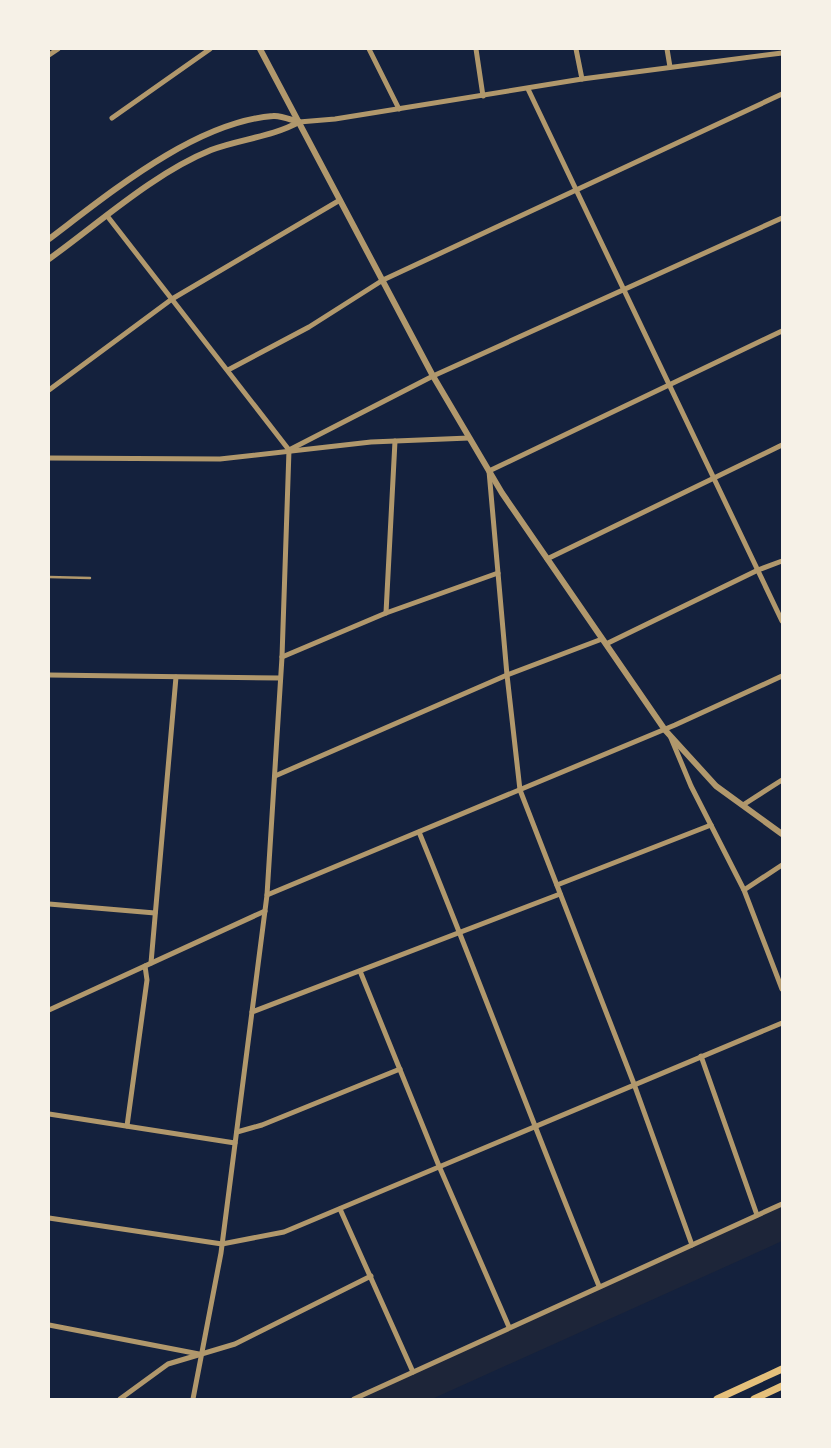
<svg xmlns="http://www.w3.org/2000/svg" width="831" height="1448" viewBox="0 0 831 1448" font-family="'Varela Round',sans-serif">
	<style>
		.green { fill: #1d2539 }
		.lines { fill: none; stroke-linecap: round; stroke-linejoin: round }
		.service { stroke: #b1986c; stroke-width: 2.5 }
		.minor { stroke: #b1986c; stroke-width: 5 }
		.tertiary { stroke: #b1986c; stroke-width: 6 }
		.secondary { stroke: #e5c07b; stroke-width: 7 }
	</style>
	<rect width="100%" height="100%" fill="#14213d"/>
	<!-- green -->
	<polygon class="green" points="782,1204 782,1241 736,1262 432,1399 354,1399"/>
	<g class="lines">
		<!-- service -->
		<polyline class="service" points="49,577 90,578"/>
		<!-- minor -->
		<g class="minor">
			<polyline points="369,49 399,109"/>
			<polyline points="476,49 483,96"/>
			<polyline points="576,49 582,79"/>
			<polyline points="667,49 670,67"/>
			<polyline points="49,55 58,49"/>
			<polyline points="528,89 782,621"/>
			<polyline points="112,118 210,49"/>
			<polyline points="299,122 335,119 582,79 782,53"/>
			<polyline points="108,217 289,450 282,657 267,895 221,1253 193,1399"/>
			<polyline points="228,370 309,327 383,280 782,94"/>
			<polyline points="49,390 172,299 340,200"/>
			<polyline points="289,450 433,376 782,218"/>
			<polyline points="49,458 220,459 371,442 469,438"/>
			<polyline points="547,559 782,445"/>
			<polyline points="386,613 395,441"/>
			<polyline points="606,644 758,570 782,561"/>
			<polyline points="282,657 386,613 498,573"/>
			<polyline points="49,675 280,678"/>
			<polyline points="671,738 691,786 744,890 782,989"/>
			<polyline points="275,776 507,675 602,639"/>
			<polyline points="743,805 782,780"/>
			<path d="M419 832C481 983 537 1136 599 1286"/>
			<polyline points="557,885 711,825"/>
			<polyline points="744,890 782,865"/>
			<polyline points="267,895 675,725 782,676"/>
			<polyline points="49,904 155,913"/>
			<polyline points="151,963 176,677"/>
			<polyline points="360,971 439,1166 509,1327"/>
			<polyline points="49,1010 265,911"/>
			<polyline points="252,1012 560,894"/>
			<polyline points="701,1056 757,1215"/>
			<polyline points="49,1114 235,1143"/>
			<polyline points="127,1126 147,980 145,966"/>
			<polyline points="237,1132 262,1125 400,1069"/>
			<polyline points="340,1209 413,1372"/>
			<polyline points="49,1218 222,1244 284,1232 782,1023"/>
			<polyline points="692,1245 634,1084 520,790 507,675 489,471 782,331"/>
			<polyline points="49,1325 199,1354"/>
			<polyline points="120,1399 168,1364 235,1344 371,1276"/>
			<polyline points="354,1399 782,1204"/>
		</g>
		<!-- tertiary -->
		<g class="tertiary">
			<polyline points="260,49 433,376 502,493 665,730 716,786 782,834"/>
			<path d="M49 239C110 193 195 122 273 116 281 115 291 120 299 122"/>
			<path d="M49 259C99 223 154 173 211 150 240 139 272 137 299 122"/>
		</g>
		<!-- secondary -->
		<g class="secondary">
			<polyline points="717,1399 782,1369"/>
			<polyline points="754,1399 782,1386"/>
		</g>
	</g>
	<!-- border -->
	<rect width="831" height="1448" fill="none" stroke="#f6f1e7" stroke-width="100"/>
</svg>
